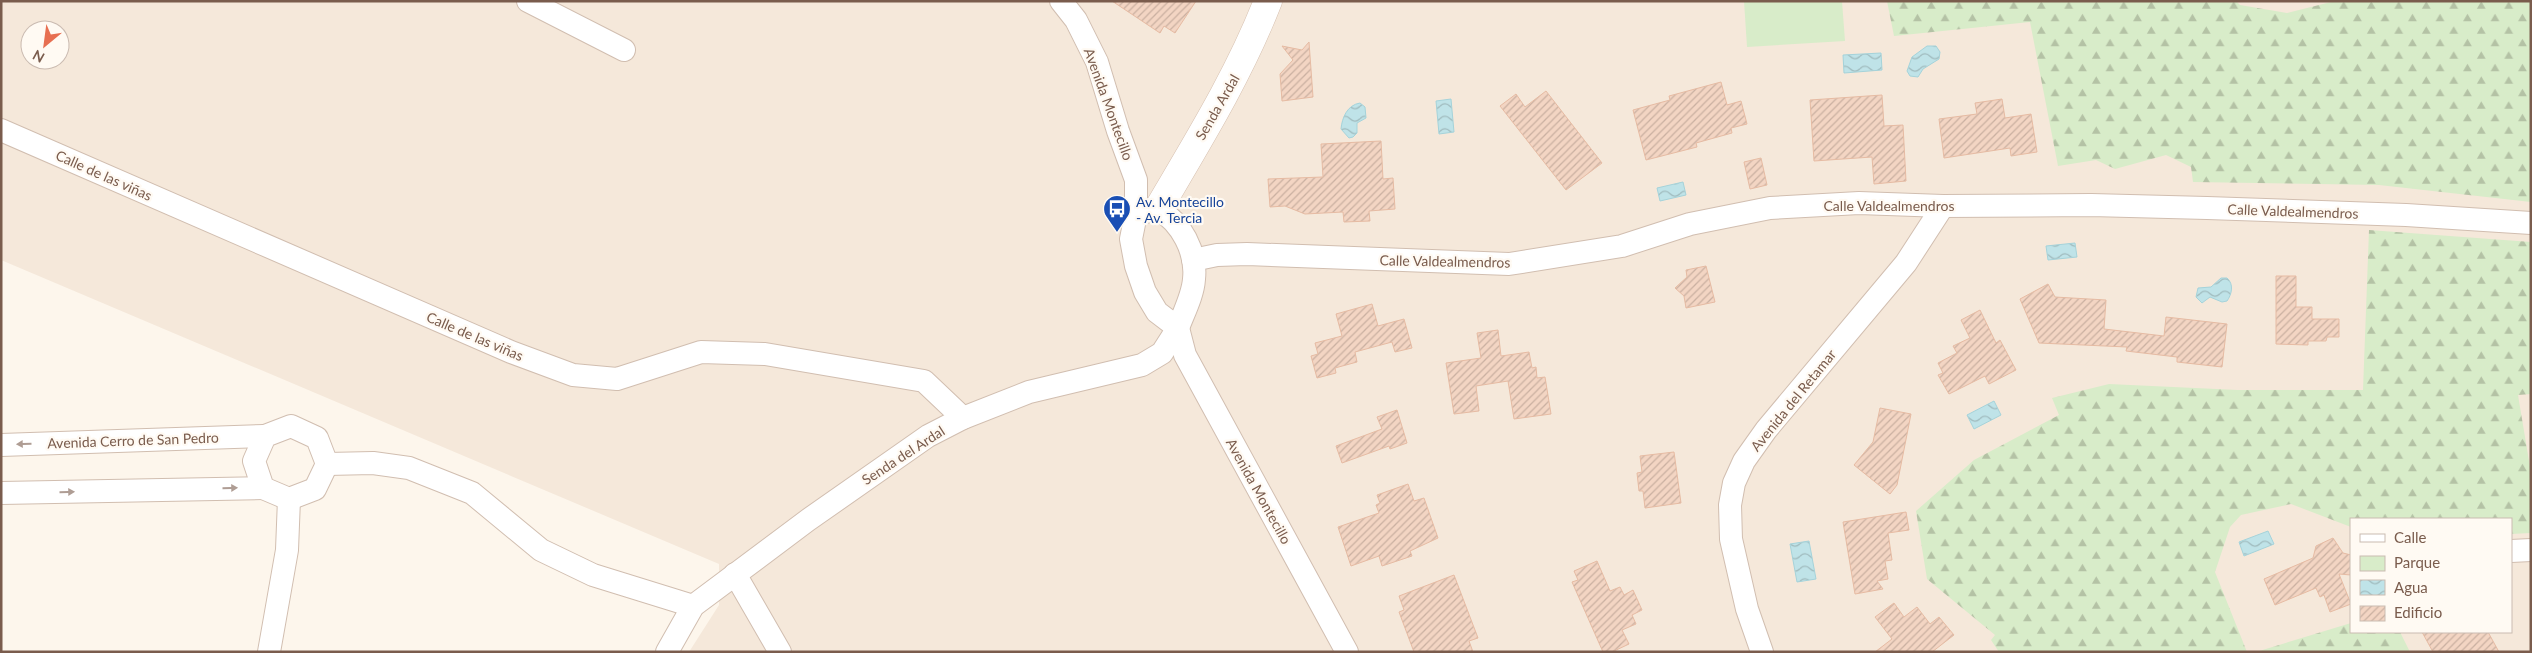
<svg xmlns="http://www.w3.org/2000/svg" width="2532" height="653" viewBox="0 0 2532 653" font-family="Lato,sans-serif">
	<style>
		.residential { fill: #f5e8da; fill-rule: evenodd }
		.forest { fill: url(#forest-firs) }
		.park { fill: #d8ecc9 }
		.water { fill: url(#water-waves); stroke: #a5d3da }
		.building { fill: url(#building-hatch); stroke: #e6bba3 }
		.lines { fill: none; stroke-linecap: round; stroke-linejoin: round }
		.minor-casing { stroke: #d1beb0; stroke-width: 24 }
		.secondary-casing { stroke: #d6c0b0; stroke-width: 29 }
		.minor { stroke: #fff; stroke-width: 22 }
		.secondary { stroke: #fff; stroke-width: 28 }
		.oneway { fill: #af9d94 }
		.labels { text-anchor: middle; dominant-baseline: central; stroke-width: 4.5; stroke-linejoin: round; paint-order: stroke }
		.street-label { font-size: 14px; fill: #7a5c4d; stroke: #fffaf3 }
		.transit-label { font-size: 14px; fill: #164399; stroke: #fffaf3; text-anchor: start }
	</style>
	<defs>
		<pattern id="forest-firs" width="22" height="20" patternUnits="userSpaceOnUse" patternTransform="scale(1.25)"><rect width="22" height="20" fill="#d8ecc9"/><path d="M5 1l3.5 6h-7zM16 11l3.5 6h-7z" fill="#b4c2a5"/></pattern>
		<pattern id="water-waves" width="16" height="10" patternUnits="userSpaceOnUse" patternTransform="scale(1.25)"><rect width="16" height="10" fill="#bfe3e8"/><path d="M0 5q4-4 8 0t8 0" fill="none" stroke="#a0bbbe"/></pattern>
		<pattern id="building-hatch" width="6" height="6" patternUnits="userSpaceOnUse" patternTransform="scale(1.25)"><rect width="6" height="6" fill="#f3d5c3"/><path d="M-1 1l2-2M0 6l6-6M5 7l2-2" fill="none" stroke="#cab0a1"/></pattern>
	</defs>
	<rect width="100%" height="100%" fill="#fdf6ec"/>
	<!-- residential -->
	<path class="residential" d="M1 1H2531V652H689L719 605V564L1 260ZM30 30H60V60H30ZM2351 519H2511V632H2351Z"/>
	<!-- forest -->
	<g class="forest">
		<polygon points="1887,1 2236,1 2240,5 2287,13 2335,1 2531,1 2531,202 2379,185 2193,182 2191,167 2166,155 2115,169 2096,160 2058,166 2030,22 1894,36"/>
		<polygon points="2369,230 2531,242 2531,394 2518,395 2531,473 2531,533 2511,534 2511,519 2351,519 2351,527 2291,504 2241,515 2230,527 2215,572 2247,652 1999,652 1991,640 1995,635 1927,579 1916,511 1974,460 2059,415 2052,398 2109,384 2238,390 2363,390"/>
		<polygon points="2351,623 2351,632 2400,632 2410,652 2256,652"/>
	</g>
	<!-- park -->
	<polygon class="park" points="1744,1 1842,1 1845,41 1747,47"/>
	<!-- water -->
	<g class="water">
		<polygon points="1927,46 1936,46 1940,52 1939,59 1923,69 1918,77 1910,76 1907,71 1912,57"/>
		<polygon points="1881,53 1882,70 1844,73 1843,55"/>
		<polygon points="1451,99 1454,132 1439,134 1436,101"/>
		<path d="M1360 103 1365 107 1366 118 1357 123V133L1353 137 1349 138 1341 129C1342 118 1347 105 1360 103Z"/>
		<polygon points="1683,182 1686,195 1660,201 1657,188"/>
		<polygon points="2075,243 2077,257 2048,260 2046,246"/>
		<path d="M2221 278H2227C2234 284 2232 294 2227 301L2222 302 2210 297 2202 303 2196 297 2198 288 2211 287Z"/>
		<polygon points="1994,401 2001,415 1974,429 1967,415"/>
		<polygon points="2268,531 2274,544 2244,556 2239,542"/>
		<polygon points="1809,541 1816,579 1797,582 1790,544"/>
	</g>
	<!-- building -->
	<g class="building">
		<polygon points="1112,1 1196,1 1175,33 1164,26 1160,33"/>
		<polygon points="1309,42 1313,97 1282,101 1280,74 1293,60 1282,46 1302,50"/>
		<polygon points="1721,82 1727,105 1741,101 1747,124 1731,128 1732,133 1696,143 1697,147 1646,160 1633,110 1670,100 1669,96"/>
		<polygon points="1546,91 1602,163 1566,190 1500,106 1516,94 1525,107"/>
		<polygon points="1882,95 1884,126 1903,125 1906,181 1874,184 1872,157 1814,161 1810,100"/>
		<polygon points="2002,99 2005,118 2031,114 2037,152 2011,156 2010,148 1944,158 1939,119 1977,114 1975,103"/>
		<polygon points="1381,141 1383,179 1393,178 1395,209 1369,211 1370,221 1344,222 1343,212 1305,214 1285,206 1270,207 1268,179 1323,177 1321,144"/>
		<polygon points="1761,158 1767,185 1750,189 1744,162"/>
		<polygon points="1706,266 1715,302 1686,308 1684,296 1675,288 1687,277 1686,270"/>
		<polygon points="2276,276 2296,276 2296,307 2312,307 2312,319 2339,319 2339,337 2327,337 2326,341 2308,341 2308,345 2276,344"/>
		<polygon points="2048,284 2055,297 2106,300 2104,329 2164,336 2166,317 2227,324 2222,367 2177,362 2177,357 2126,351 2127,347 2039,343 2020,299"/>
		<polygon points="1372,304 1378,326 1404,319 1412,348 1395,352 1392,342 1355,352 1357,362 1335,368 1336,373 1317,378 1311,356 1318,354 1315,343 1342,336 1336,314"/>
		<polygon points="1980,310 1996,343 2000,340 2016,370 1989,384 1985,376 1949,394 1938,375 1943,373 1938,363 1957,353 1953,346 1970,338 1961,320"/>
		<polygon points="1498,330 1501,356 1529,352 1532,368 1536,367 1537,378 1545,377 1551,414 1514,419 1508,381 1476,386 1479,411 1454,414 1446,363 1481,358 1477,333"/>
		<polygon points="1880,408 1911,414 1897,485 1890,494 1854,465 1873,442"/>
		<polygon points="1397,410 1407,443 1390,449 1389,446 1342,463 1336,446 1382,429 1377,417"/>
		<polygon points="1674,452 1681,503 1645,508 1643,491 1639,491 1637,473 1642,472 1640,456"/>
		<polygon points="1408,484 1414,501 1424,498 1438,538 1410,551 1412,556 1382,566 1379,556 1351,566 1338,527 1379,513 1376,505 1380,503 1377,495"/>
		<polygon points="1906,512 1909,530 1888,533 1892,560 1885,561 1888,579 1877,581 1883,589 1855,594 1843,522"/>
		<polygon points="2333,538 2343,553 2351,555 2351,575 2339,574 2351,604 2330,612 2324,595 2320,597 2316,588 2275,605 2264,579 2313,558 2316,546"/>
		<polygon points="1597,561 1610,591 1620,587 1624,595 1633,590 1642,610 1632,615 1636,624 1622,630 1629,644 1612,652 1603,652 1572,582 1578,580 1574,571"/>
		<polygon points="1454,575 1478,638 1469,641 1473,652 1414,652 1399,612 1404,610 1399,596"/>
		<polygon points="1894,603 1904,617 1917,607 1930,624 1939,617 1954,635 1932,652 1875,652 1892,639 1875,617"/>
		<polygon points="2422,632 2488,632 2499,652 2433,652"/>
	</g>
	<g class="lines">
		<defs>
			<g id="minor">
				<polyline points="528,1 624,50"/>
				<polyline points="1061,1 1076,20 1097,62 1118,131 1136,180 1136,214"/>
				<polyline points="1,130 511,352 573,375 617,379 701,352 765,354 924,381 963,418"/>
				<path d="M1158 209C1181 222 1197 252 1194 279 1193 295 1184 312 1178 328L1157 312 1145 292 1136 266 1131 239 1136 214Z"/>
				<polyline points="1193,260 1217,255 1247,254 1509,264 1622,246 1690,224 1770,208 1859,203 1943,206 2091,205 2207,208 2406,215 2531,223"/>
				<polyline points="1178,328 1185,355 1347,652"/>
				<polygon points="291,426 317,438 327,464 315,489 289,499 263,488 254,461 265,436"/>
				<polyline points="1,445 265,436"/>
				<polyline points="327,464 373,463 409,468 472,493 541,550 593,575 693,606"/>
				<polyline points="1,493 263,488"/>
				<polyline points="2511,551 2531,550"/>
				<polyline points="735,574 780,652"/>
				<polyline points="269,652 287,550 289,499"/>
				<polyline points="667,652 693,606 808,520 928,436 963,418 1029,392 1142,365 1162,353 1178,328"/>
				<polyline points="1762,652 1747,609 1731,539 1730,505 1734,483 1744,461 1766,430 1906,263 1943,206"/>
			</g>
			<path id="secondary" d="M1158 209C1198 141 1239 75 1268 1"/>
		</defs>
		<!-- minor casing -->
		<use href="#minor" class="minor-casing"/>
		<!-- secondary casing -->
		<use href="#secondary" class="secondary-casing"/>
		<!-- minor -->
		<use href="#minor" class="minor"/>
		<!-- secondary -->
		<use href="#secondary" class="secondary"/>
	</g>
	<!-- one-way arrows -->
	<defs><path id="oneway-solid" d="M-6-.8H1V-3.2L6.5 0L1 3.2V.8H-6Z" transform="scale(1.25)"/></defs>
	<g class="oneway">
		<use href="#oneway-solid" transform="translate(24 444) rotate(178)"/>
		<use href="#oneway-solid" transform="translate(230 488) rotate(-1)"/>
		<use href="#oneway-solid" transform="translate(67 492) rotate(-1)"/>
	</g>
	<!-- icons -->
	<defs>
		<symbol id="bus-pin" viewBox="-11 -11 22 30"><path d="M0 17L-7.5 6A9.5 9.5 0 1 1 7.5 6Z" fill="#1a4fb4" stroke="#fffaf3"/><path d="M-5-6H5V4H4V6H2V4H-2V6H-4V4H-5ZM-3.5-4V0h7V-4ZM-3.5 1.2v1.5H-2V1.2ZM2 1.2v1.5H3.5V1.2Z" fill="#fff"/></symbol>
	</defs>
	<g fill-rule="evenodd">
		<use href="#bus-pin" x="1101" y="193" width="32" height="43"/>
	</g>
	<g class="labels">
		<!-- street labels -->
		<g class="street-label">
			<text transform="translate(1109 104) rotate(70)">Avenida Montecillo</text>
			<text transform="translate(1217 107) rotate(-60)">Senda Ardal</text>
			<text transform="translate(104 175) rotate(24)">Calle de las viñas</text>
			<text x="1889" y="205">Calle Valdealmendros</text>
			<text transform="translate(2293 211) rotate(2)">Calle Valdealmendros</text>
			<text transform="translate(1445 261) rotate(1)">Calle Valdealmendros</text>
			<text transform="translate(475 336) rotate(23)">Calle de las viñas</text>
			<text transform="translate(1793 400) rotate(-51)">Avenida del Retamar</text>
			<text transform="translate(133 440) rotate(-2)">Avenida Cerro de San Pedro</text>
			<text transform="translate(903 455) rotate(-33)">Senda del Ardal</text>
			<text transform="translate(1259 491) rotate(61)">Avenida Montecillo</text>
		</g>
		<!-- transit labels -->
		<g class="transit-label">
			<text x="1136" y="201">Av. Montecillo<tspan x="1136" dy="16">- Av. Tercia</tspan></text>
		</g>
	</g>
	<!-- border -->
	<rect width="2532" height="653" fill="none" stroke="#7a5c4d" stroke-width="5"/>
	<!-- legend -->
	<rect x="2350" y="518" width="162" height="115" fill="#fffaf3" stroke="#cabbb1"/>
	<rect x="2360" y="534" width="25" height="8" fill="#ffffff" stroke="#cabbb1"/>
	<text x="2394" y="543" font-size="15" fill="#7a5c4d">Calle</text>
	<rect x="2360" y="556" width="25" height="15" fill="#d8ecc9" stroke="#cabbb1"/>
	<text x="2394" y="568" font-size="15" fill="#7a5c4d">Parque</text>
	<rect x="2360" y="580" width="25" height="15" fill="url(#water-waves)" stroke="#cabbb1"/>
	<text x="2394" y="593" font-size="15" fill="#7a5c4d">Agua</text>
	<rect x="2360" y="606" width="25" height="15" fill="url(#building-hatch)" stroke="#cabbb1"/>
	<text x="2394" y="618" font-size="15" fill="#7a5c4d">Edificio</text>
	<!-- north arrow -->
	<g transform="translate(45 45) rotate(209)"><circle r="24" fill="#fffaf3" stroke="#cabbb1"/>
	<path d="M0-4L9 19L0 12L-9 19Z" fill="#e76f51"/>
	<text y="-8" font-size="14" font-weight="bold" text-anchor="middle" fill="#7a5c4d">N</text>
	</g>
</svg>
